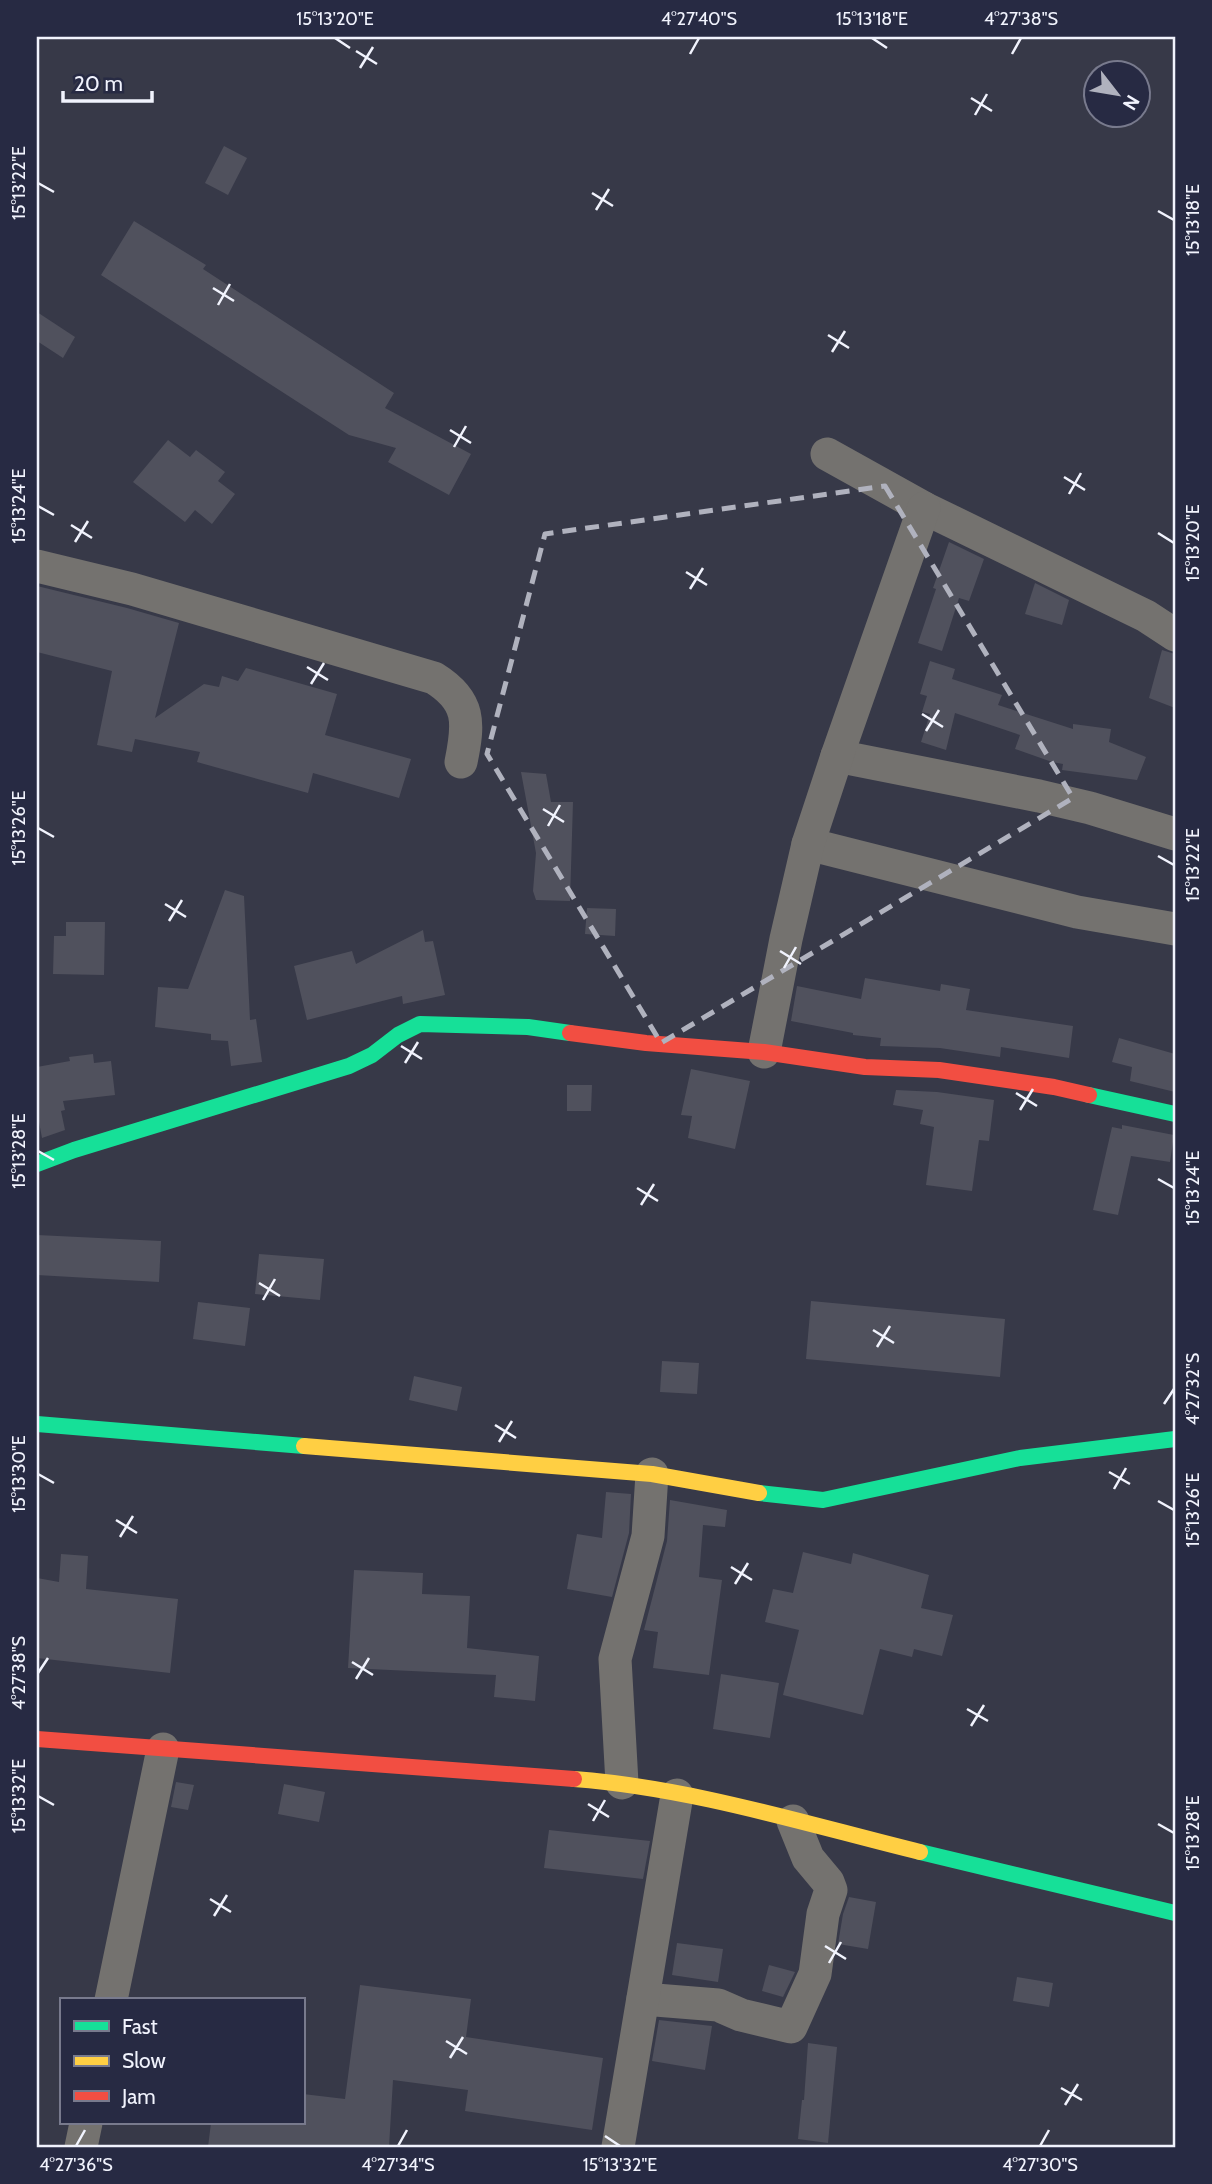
<svg xmlns="http://www.w3.org/2000/svg" width="1212" height="2184" viewBox="0 0 1212 2184" font-family="Cabin,sans-serif">
	<style>
		.building { fill: #50515d }
		.lines { fill: none; stroke-linecap: round; stroke-linejoin: round }
		.street { stroke: #74726f; stroke-width: 33 }
		.fast { stroke: #16e098; stroke-width: 16 }
		.slow { stroke: #ffcf43; stroke-width: 16 }
		.jam { stroke: #f24e42; stroke-width: 16 }
		.marked { fill: none; stroke: #b0b2be; stroke-width: 5; stroke-dasharray: 14 9; stroke-linejoin: round }
		.ticks { fill: none; stroke: #f1f3fd; stroke-width: 2.5 }
		.neatline { fill: none; stroke: #f1f3fd; stroke-width: 2.5 }
		.ticks-label { font-size: 18px; text-anchor: middle; fill: #f1f3fd }
	</style>
	<rect width="100%" height="100%" fill="#373948"/>
	<!-- building -->
	<g class="building">
		<polygon points="224,146 247,158 228,195 205,183"/>
		<polygon points="134,221 206,265 203,269 394,393 385,408 471,454 449,495 388,462 396,448 349,435 101,275"/>
		<polygon points="37,312 75,337 63,358 37,341"/>
		<polygon points="168,440 190,457 196,450 225,472 218,481 235,494 212,524 195,510 185,522 133,482"/>
		<polygon points="949,542 984,559 969,601 959,598 942,651 918,643 936,589 933,588"/>
		<polygon points="1035,583 1069,600 1062,625 1025,614"/>
		<polygon points="37,586 127,608 179,623 155,718 204,684 219,687 222,676 238,681 246,668 337,694 325,735 411,759 399,798 313,773 308,793 197,762 200,752 135,739 132,752 97,745 112,671 37,652"/>
		<polygon points="1162,650 1175,654 1175,708 1149,698"/>
		<polygon points="930,661 955,669 952,679 1002,695 998,705 1073,729 1073,724 1111,729 1109,742 1146,757 1137,780 1062,770 1063,764 1052,762 1015,749 1020,735 955,713 946,750 921,742 930,714 922,712 927,696 920,694"/>
		<polygon points="521,772 546,774 551,802 573,802 570,901 536,900 533,891 536,853"/>
		<polygon points="225,890 244,896 250,1020 256,1019 262,1062 231,1066 228,1041 211,1040 211,1034 155,1027 158,987 188,989"/>
		<polygon points="587,908 616,909 615,936 585,934"/>
		<polygon points="66,922 105,922 104,975 53,974 54,936 66,936"/>
		<polygon points="423,930 425,942 433,941 445,995 403,1004 402,996 307,1020 294,966 352,951 356,964"/>
		<polygon points="865,978 940,991 941,984 970,989 966,1010 1073,1026 1069,1058 1001,1047 1000,1057 940,1048 880,1046 881,1038 853,1035 853,1033 791,1021 797,986 861,999"/>
		<polygon points="1119,1038 1175,1054 1175,1092 1130,1081 1132,1067 1112,1062"/>
		<polygon points="93,1054 94,1063 111,1061 115,1095 63,1101 65,1110 61,1111 65,1130 42,1138 37,1111 37,1067 70,1061 69,1057"/>
		<polygon points="691,1069 750,1081 735,1149 688,1138 692,1116 681,1115"/>
		<polygon points="567,1085 592,1085 591,1111 567,1111"/>
		<polygon points="896,1090 937,1092 994,1100 989,1141 979,1140 972,1191 926,1185 934,1127 920,1124 923,1110 893,1105"/>
		<polygon points="1122,1125 1174,1135 1170,1162 1131,1156 1118,1215 1093,1210 1112,1127 1122,1129"/>
		<polygon points="37,1235 161,1241 159,1282 37,1275"/>
		<polygon points="259,1254 324,1259 320,1300 255,1294"/>
		<polygon points="811,1301 1005,1319 1000,1377 806,1359"/>
		<polygon points="198,1302 250,1308 245,1346 193,1339"/>
		<polygon points="662,1361 699,1363 697,1394 660,1392"/>
		<polygon points="414,1376 462,1387 457,1411 409,1400"/>
		<polygon points="606,1492 631,1494 629,1533 612,1597 567,1589 577,1534 602,1538"/>
		<polygon points="670,1500 727,1510 725,1527 703,1525 699,1577 722,1580 709,1675 653,1668 658,1632 644,1630 667,1541"/>
		<polygon points="803,1552 851,1564 853,1553 929,1575 921,1608 953,1615 942,1656 914,1649 912,1657 880,1649 863,1715 783,1695 799,1630 765,1622 773,1589 793,1593"/>
		<polygon points="61,1554 88,1556 86,1589 178,1599 170,1673 37,1658 37,1578 59,1582"/>
		<polygon points="354,1570 423,1573 422,1594 470,1596 467,1648 539,1656 535,1701 494,1697 496,1675 348,1668"/>
		<polygon points="721,1674 779,1683 770,1738 713,1729"/>
		<polygon points="176,1782 194,1785 188,1810 171,1807"/>
		<polygon points="284,1784 325,1792 319,1822 278,1814"/>
		<polygon points="549,1830 650,1841 643,1879 544,1868"/>
		<polygon points="849,1897 876,1902 868,1949 838,1944 843,1914"/>
		<polygon points="677,1943 723,1949 718,1982 672,1975"/>
		<polygon points="769,1965 795,1972 783,1997 762,1991"/>
		<polygon points="1017,1977 1053,1983 1049,2007 1013,2001"/>
		<polygon points="360,1985 471,1999 466,2037 603,2058 592,2130 465,2111 468,2090 393,2080 389,2147 208,2147 211,2123 303,2123 303,2094 345,2099"/>
		<polygon points="659,2020 712,2026 705,2070 652,2061"/>
		<polygon points="808,2043 837,2047 828,2143 798,2139 802,2100 804,2100"/>
	</g>
	<g class="lines">
		<!-- street -->
		<g class="street">
			<polyline points="827,454 924,508 1146,616 1175,635"/>
			<path d="M37 566 132 589 434 678C471 701 469 723 461 762"/>
			<polyline points="837,756 1039,796 1090,808 1175,834"/>
			<polyline points="808,844 1077,912 1175,929"/>
			<polyline points="764,1052 786,939 808,844 837,756 924,508"/>
			<polyline points="622,1783 615,1659 648,1536 652,1474"/>
			<polyline points="643,1999 718,2005 741,2015 791,2027 815,1974 823,1914 831,1890 828,1882 808,1858 793,1821"/>
			<polyline points="111,2000 163,1749"/>
			<polyline points="81,2147 86,2123"/>
			<polyline points="618,2147 677,1795"/>
		</g>
		<!-- fast -->
		<g class="fast">
			<polyline points="1089,1095 1175,1114"/>
			<polyline points="37,1164 74,1150 349,1066 372,1055 398,1035 420,1024 528,1027 570,1033"/>
			<polyline points="37,1424 304,1446"/>
			<polyline points="759,1493 823,1500 1020,1458 1175,1439"/>
			<polyline points="920,1852 1175,1913"/>
		</g>
		<!-- slow -->
		<g class="slow">
			<polyline points="304,1446 652,1474 759,1493"/>
			<path d="M574 1779C692 1788 806 1824 920 1852"/>
		</g>
		<!-- jam -->
		<g class="jam">
			<polyline points="570,1033 646,1043 764,1052 865,1067 939,1070 1054,1087 1089,1095"/>
			<polyline points="37,1739 574,1779"/>
		</g>
	</g>
	<!-- marked area -->
	<path class="marked" d="M885 486 1073 798 661 1043 487 754 545 534Z"/>
	<!-- ticks -->
	<path class="ticks" d="M335 38 350 48M872 38 887 48M356 51 377 64M690 54 699 38M1012 54 1021 38M360 68 373 47M971 98 992 111M975 115 987 94M38 183 54 192M592 193 613 206M596 210 609 189M1158 211 1174 220M213 288 234 301M218 305 230 284M828 335 849 348M832 352 845 331M450 430 471 443M454 447 466 426M1064 477 1085 490M1069 494 1081 473M38 506 54 515M71 525 92 538M1158 533 1174 543M75 542 88 521M686 572 707 585M690 589 703 568M307 667 328 680M311 684 324 663M922 714 943 727M926 731 939 710M543 809 564 822M548 826 560 805M38 828 54 837M1158 856 1174 865M165 904 186 917M169 921 182 900M780 951 801 964M784 968 796 947M401 1046 422 1059M405 1063 418 1042M1016 1093 1037 1106M1020 1110 1033 1089M38 1151 54 1160M1158 1179 1174 1188M637 1188 658 1201M641 1205 654 1184M259 1283 280 1296M263 1300 275 1279M873 1330 894 1343M877 1347 890 1326M1164 1404 1174 1389M495 1425 516 1438M499 1442 512 1421M1109 1472 1130 1484M38 1474 54 1483M1114 1489 1126 1468M1158 1501 1174 1510M116 1520 137 1533M120 1537 133 1516M731 1567 752 1580M735 1584 748 1563M352 1662 373 1675M38 1673 48 1658M356 1679 369 1658M967 1709 988 1721M971 1726 984 1705M38 1796 54 1805M588 1804 609 1817M593 1821 605 1800M1158 1824 1174 1833M210 1899 231 1912M214 1916 227 1895M825 1946 846 1959M829 1963 841 1942M446 2041 467 2054M450 2058 463 2037M1061 2088 1082 2100M1065 2105 1078 2084M605 2136 620 2146M76 2146 85 2130M398 2146 407 2130M1040 2146 1049 2130"/>
	<!-- border -->
	<rect width="1212" height="2184" fill="none" stroke="#272a43" stroke-width="77"/>
	<!-- legend -->
	<rect x="60" y="1998" width="245" height="126" fill="#272a43" stroke="#787a8d" stroke-width="2"/>
	<rect x="74" y="2021" width="35" height="10" fill="#16e098" stroke="#787a8d" stroke-width="2"/>
	<text x="122" y="2034" font-size="21" fill="#f1f3fd">Fast</text>
	<rect x="74" y="2056" width="35" height="10" fill="#ffcf43" stroke="#787a8d" stroke-width="2"/>
	<text x="122" y="2068" font-size="21" fill="#f1f3fd">Slow</text>
	<rect x="74" y="2091" width="35" height="10" fill="#f24e42" stroke="#787a8d" stroke-width="2"/>
	<text x="122" y="2104" font-size="21" fill="#f1f3fd">Jam</text>
	<!-- north arrow -->
	<g transform="translate(1117 94) rotate(121)"><circle r="33" fill="#272a43" stroke="#787a8d" stroke-width="2"/>
	<path d="M0-5L12 26L0 18L-12 26Z" fill="#b0b2be"/>
	<text y="-10" font-size="19" font-weight="bold" text-anchor="middle" fill="#f1f3fd">N</text>
	</g>
	<!-- scale -->
	<path d="M63 91v10h89v-10" fill="none" stroke="#f1f3fd" stroke-width="3.5"/>
	<text x="74" y="91" font-size="21" fill="#f1f3fd" stroke="#272a43" stroke-width="5" paint-order="stroke">20 m</text>
	<rect x="38" y="38" width="1136" height="2108" class="neatline"/>
	<g class="ticks-label">
		<text x="335" y="25">15°13'20"E</text>
		<text x="699" y="25">4°27'40"S</text>
		<text x="872" y="25">15°13'18"E</text>
		<text x="1021" y="25">4°27'38"S</text>
		<text transform="translate(19 183) rotate(-90)" y="6">15°13'22"E</text>
		<text transform="translate(1193 220) rotate(-90)" y="6">15°13'18"E</text>
		<text transform="translate(19 506) rotate(-90)" y="6">15°13'24"E</text>
		<text transform="translate(1193 543) rotate(-90)" y="6">15°13'20"E</text>
		<text transform="translate(19 828) rotate(-90)" y="6">15°13'26"E</text>
		<text transform="translate(1193 865) rotate(-90)" y="6">15°13'22"E</text>
		<text transform="translate(19 1151) rotate(-90)" y="6">15°13'28"E</text>
		<text transform="translate(1193 1188) rotate(-90)" y="6">15°13'24"E</text>
		<text transform="translate(1193 1389) rotate(-90)" y="6">4°27'32"S</text>
		<text transform="translate(19 1474) rotate(-90)" y="6">15°13'30"E</text>
		<text transform="translate(1193 1510) rotate(-90)" y="6">15°13'26"E</text>
		<text transform="translate(19 1673) rotate(-90)" y="6">4°27'38"S</text>
		<text transform="translate(19 1796) rotate(-90)" y="6">15°13'32"E</text>
		<text transform="translate(1193 1833) rotate(-90)" y="6">15°13'28"E</text>
		<text x="76" y="2171">4°27'36"S</text>
		<text x="398" y="2171">4°27'34"S</text>
		<text x="620" y="2171">15°13'32"E</text>
		<text x="1040" y="2171">4°27'30"S</text>
	</g>
</svg>
